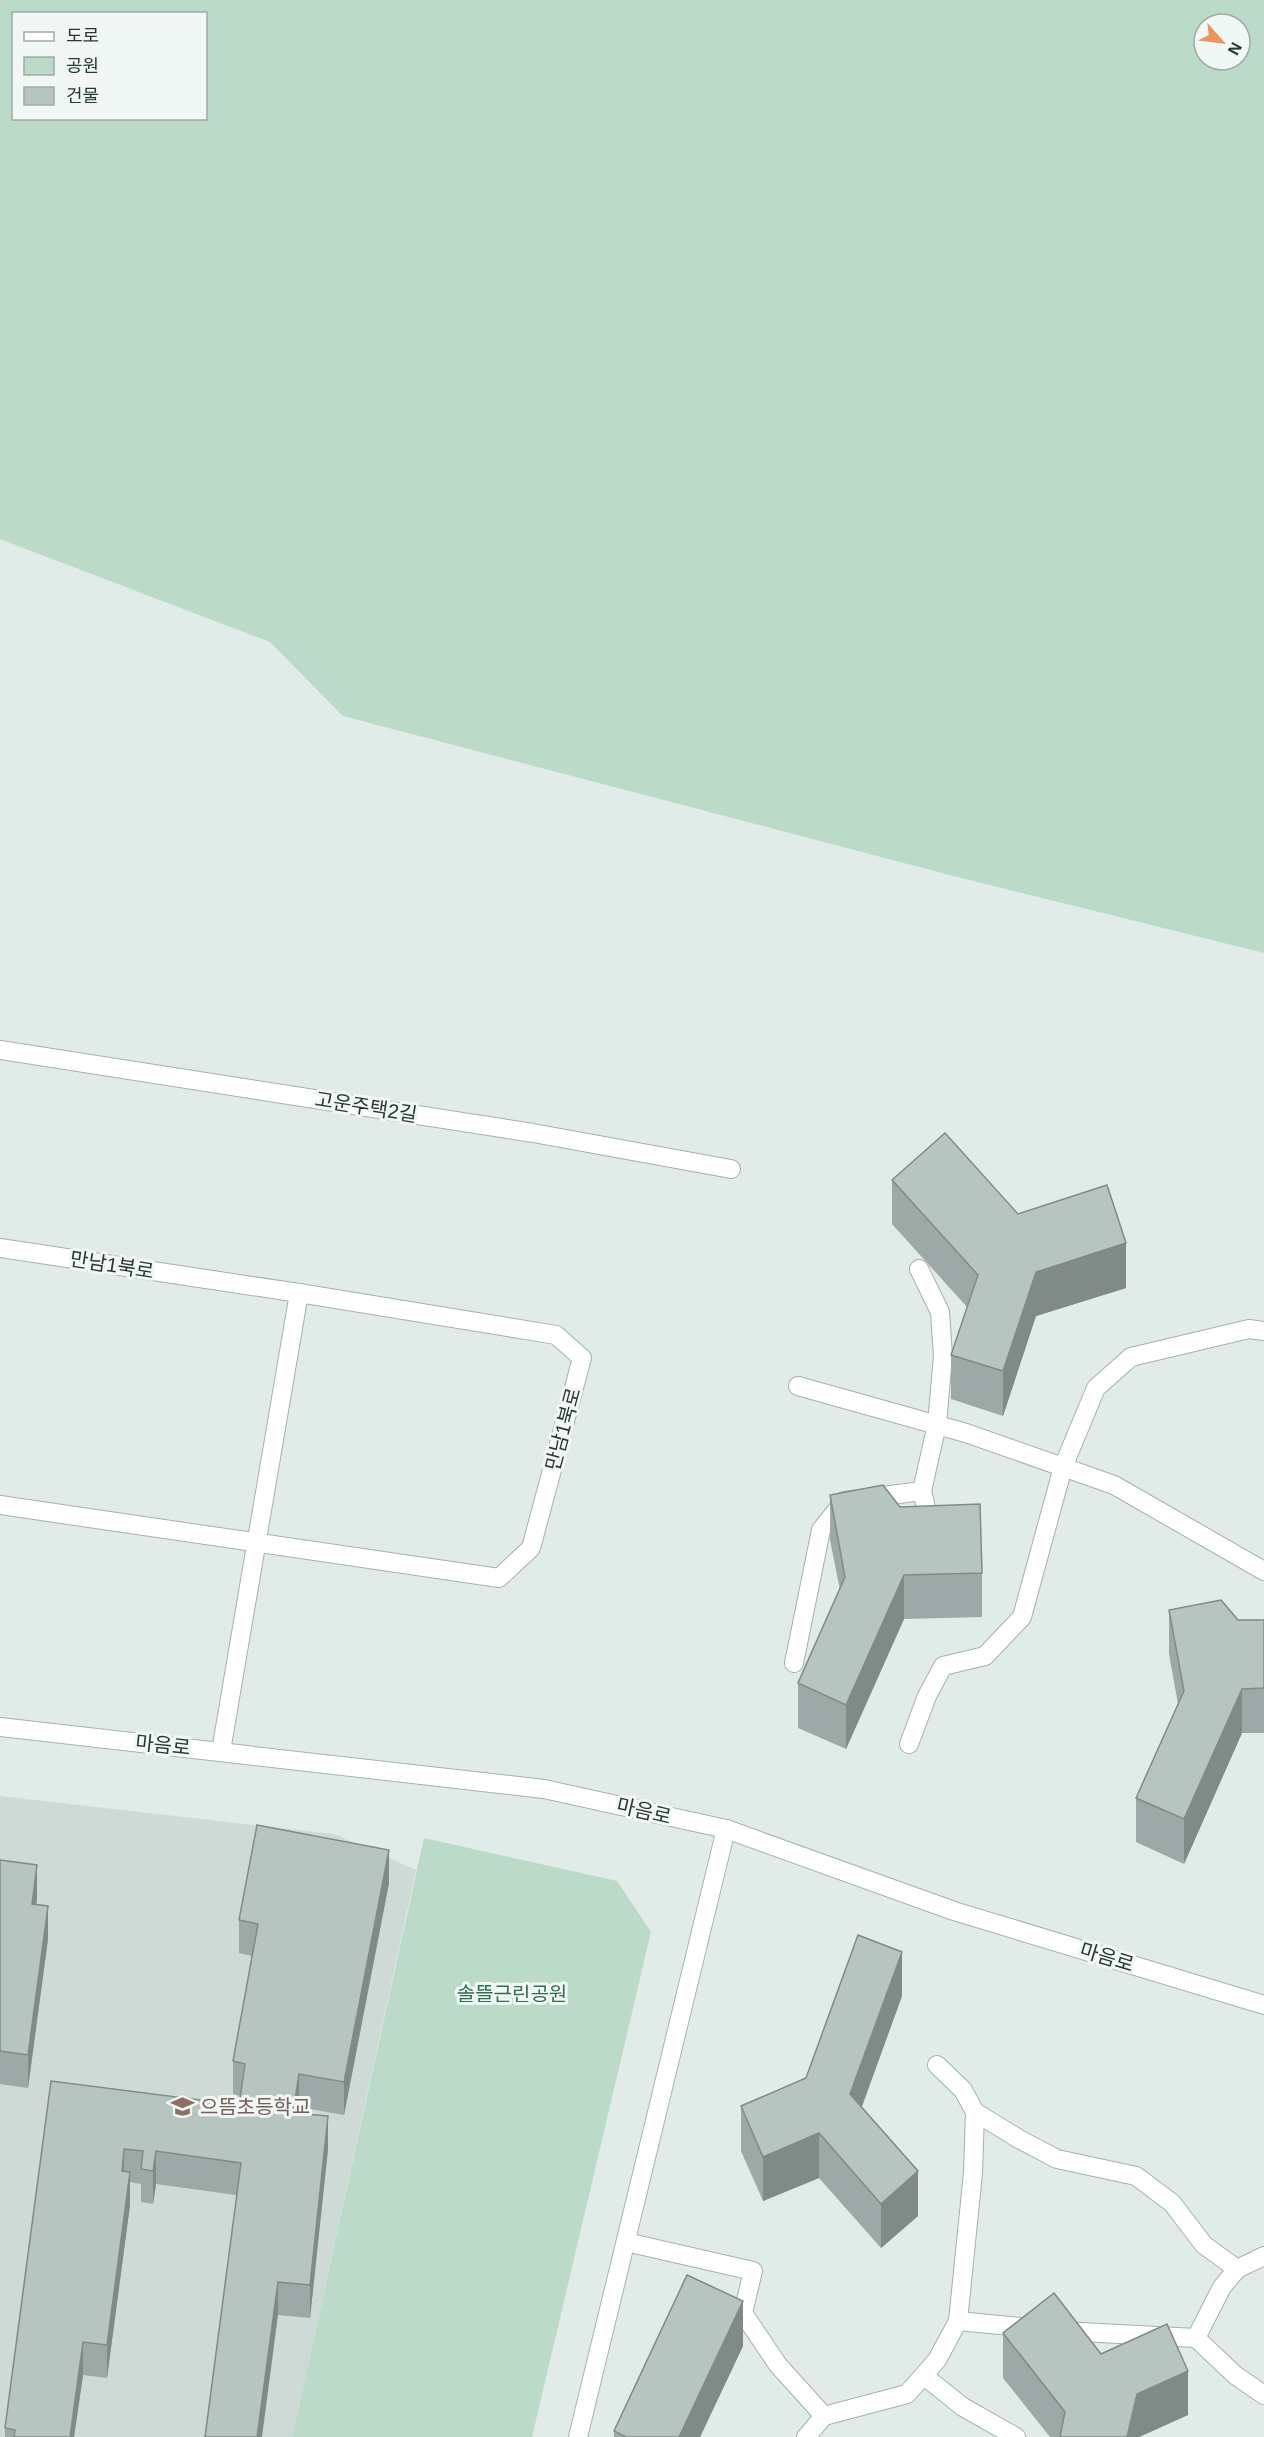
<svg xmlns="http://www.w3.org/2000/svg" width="1264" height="2437" viewBox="0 0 1264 2437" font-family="Helvetica,'Noto Sans KR',sans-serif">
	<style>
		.built { fill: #cfdad7 }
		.green { fill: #bbdac8; fill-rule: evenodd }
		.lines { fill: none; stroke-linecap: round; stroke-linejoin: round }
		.lane-casing { stroke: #a4b2af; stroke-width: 20 }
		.street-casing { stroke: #a4b2af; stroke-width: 20 }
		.secondary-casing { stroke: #a1b5b1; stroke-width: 20 }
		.lane { stroke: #fff; stroke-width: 18 }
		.street { stroke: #fff; stroke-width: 18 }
		.secondary { stroke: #fff; stroke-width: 18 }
		.wall { fill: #9da9a6 }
		.shaded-wall { fill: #808a87 }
		.building { fill: #b7c5c1; stroke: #808a87; stroke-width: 1.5 }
		.labels { text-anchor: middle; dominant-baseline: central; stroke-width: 6; stroke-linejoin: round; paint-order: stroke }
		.street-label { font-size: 20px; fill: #233a37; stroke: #f1f7f5 }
		.park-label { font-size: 20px; fill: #306e51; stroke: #f1f7f5 }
		.education-label { font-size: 20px; fill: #785e54; stroke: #f1f7f5; text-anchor: start }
	</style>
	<rect width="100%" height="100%" fill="#e1ebe8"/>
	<!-- built -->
	<polygon class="built" points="0,1796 334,1834 416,1870 292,2437 0,2437"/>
	<!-- green -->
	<g class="green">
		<path d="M0 0H1264V953L942 873 343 716 270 642 0 539ZM14 14H206V118H14ZM1204 24H1240V60H1204Z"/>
		<polygon points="424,1838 617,1881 651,1932 532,2437 292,2437"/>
	</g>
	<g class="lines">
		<defs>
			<g id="lane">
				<polyline points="0,1050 533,1133 731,1169"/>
				<polyline points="919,1269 940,1312 943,1356 937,1424 922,1491 931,1529"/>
				<polyline points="798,1386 966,1433 1114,1485 1264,1571"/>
				<polyline points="794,1663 821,1530 844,1501 922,1491"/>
				<polyline points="909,1744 927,1696 943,1666 985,1656 1022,1617 1063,1467 1096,1388 1131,1357 1249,1329 1264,1331"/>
				<polyline points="975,2112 1019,2139 1057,2159 1136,2176 1172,2203 1204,2245 1237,2269"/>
				<polyline points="626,2242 753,2271 743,2313 778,2365 824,2416"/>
				<polyline points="958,2321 1061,2331 1196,2338 1235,2375 1264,2395"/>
				<polyline points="1196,2338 1222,2287 1237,2269 1264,2256"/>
				<polyline points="924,2376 963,2407 1016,2437"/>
				<polyline points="806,2437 824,2416 907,2394 937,2360 958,2321 973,2173 975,2112 963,2090 937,2065"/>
			</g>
			<g id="street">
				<polyline points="0,1248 299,1293 556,1335 582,1358 531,1548 499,1578 0,1505"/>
				<polyline points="221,1751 299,1293"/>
			</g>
			<g id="secondary">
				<polyline points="0,1727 544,1789 726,1829 954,1911 1264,2005"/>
				<polyline points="578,2437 726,1829"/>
			</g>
		</defs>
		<!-- lane casing -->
		<use href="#lane" class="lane-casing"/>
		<!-- street casing -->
		<use href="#street" class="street-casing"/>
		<!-- secondary casing -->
		<use href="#secondary" class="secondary-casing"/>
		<!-- lane -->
		<use href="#lane" class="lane"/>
		<!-- street -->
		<use href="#street" class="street"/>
		<!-- secondary -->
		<use href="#secondary" class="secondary"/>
	</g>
	<!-- wall -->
	<g class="wall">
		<polygon points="892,1180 1018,1214 1126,1288 1036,1316 1003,1416 951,1399 951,1355 967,1307 892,1224"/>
		<polygon points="830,1495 900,1507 982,1573 982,1617 904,1619 846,1749 798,1728 798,1683 840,1590 830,1540"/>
		<polygon points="1169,1610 1238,1620 1264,1620 1264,1733 1242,1733 1184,1864 1136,1842 1136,1798 1178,1704 1169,1654"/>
		<polygon points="0,1860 37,1898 36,1904 48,1939 28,2088 0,2084"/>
		<polygon points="389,1883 344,2115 299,2107 298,2113 328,2149 310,2318 278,2315 236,2195 156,2184 153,2204 141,2202 141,2184 130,2182 130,2205 107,2378 83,2375 74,2437 5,2437 5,2428 51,2081 239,2105 240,2096 233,2094 233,2061 252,1956 239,1953 239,1920"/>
		<polygon points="902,1996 862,2107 918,2216 881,2248 819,2178 763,2201 741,2151 741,2106 806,2078"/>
		<polygon points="1003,2333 1101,2354 1188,2415 1139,2437 1050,2437 1003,2378"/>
		<polygon points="743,2346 700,2437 614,2437 614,2431"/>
	</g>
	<!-- shaded-wall -->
	<g class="shaded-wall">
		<polygon points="1126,1243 1126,1288 1036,1316 1003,1416 1003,1371 1036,1272"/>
		<polygon points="904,1575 904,1619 846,1749 846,1705"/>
		<polygon points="1242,1689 1242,1733 1184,1864 1184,1819"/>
		<polygon points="389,1850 389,1883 344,2115 344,2082"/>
		<polygon points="37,1865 37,1898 32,1937 32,1904"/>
		<polygon points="48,1906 48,1939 28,2088 28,2055"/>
		<polygon points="902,1952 902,1996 850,2138 850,2094"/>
		<polygon points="299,2074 299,2107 293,2146 293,2113"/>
		<polygon points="328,2116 328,2149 310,2318 310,2285"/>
		<polygon points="819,2133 819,2178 763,2201 763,2157"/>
		<polygon points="124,2149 124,2182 122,2171"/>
		<polygon points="156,2151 156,2184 153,2204 153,2171"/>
		<polygon points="918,2171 918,2216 881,2248 881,2204"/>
		<polygon points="130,2172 130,2205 107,2378 107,2345"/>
		<polygon points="278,2282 278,2315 262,2437 257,2437"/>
		<polygon points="743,2301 743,2346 700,2437 679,2437"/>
		<polygon points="83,2342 83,2375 74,2437 70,2437"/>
		<polygon points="1188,2371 1188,2415 1139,2437 1127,2437 1137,2394"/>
	</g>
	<!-- building -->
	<g class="building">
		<polygon points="945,1133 1018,1214 1107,1185 1126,1243 1036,1272 1003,1371 951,1355 978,1275 892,1180"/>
		<polygon points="883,1485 900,1507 980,1504 982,1573 904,1575 846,1705 798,1683 845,1577 830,1495"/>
		<polygon points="1221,1600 1238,1620 1264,1620 1264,1688 1242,1689 1184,1819 1136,1798 1184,1691 1169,1610"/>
		<polygon points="257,1825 389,1850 344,2082 299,2074 293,2113 328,2116 310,2285 278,2282 257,2437 205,2437 241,2163 156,2151 153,2171 141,2169 143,2151 124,2149 122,2171 130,2172 107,2345 83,2342 70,2437 14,2437 15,2430 5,2428 51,2081 239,2105 245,2064 233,2061 258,1924 239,1920"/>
		<polygon points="0,1860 37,1865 32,1904 48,1906 28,2055 0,2051"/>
		<polygon points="858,1935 902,1952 850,2094 918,2171 881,2204 819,2133 763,2157 741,2106 806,2078"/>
		<polygon points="687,2275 743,2301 679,2437 626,2437 614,2431"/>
		<polygon points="1054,2293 1101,2354 1167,2324 1188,2371 1137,2394 1127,2437 1060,2437 1065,2412 1003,2333"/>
	</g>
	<!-- icons -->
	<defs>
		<symbol id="school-bare" viewBox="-9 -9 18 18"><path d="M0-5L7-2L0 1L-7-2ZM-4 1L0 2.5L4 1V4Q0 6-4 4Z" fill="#8d6e63" stroke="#f1f7f5" stroke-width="2.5" paint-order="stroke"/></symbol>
	</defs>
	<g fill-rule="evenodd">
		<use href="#school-bare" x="166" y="2090" width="33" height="33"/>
	</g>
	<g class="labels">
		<!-- street labels -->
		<g class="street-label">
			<text transform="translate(366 1107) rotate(9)">고운주택2길</text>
			<text transform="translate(112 1265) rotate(9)">만남1북로</text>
			<text transform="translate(563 1429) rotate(-75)">만남1북로</text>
			<text transform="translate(163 1745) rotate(6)">마음로</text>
			<text transform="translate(644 1811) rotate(13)">마음로</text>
			<text transform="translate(1107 1957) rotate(17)">마음로</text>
		</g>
		<!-- park labels -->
		<g class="park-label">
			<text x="512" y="1994">솔뜰근린공원</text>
		</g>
		<!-- education labels -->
		<g class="education-label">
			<text x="200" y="2107">으뜸초등학교</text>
		</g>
	</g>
	<!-- legend -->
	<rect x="12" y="12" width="195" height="108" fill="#f1f7f5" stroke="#9faba9" stroke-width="1.5"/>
	<rect x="24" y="32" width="30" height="9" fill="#ffffff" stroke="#9faba9" stroke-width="1.5"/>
	<text x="66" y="42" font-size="18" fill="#233a37">도로</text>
	<rect x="24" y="57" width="30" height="18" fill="#bbdac8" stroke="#9faba9" stroke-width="1.5"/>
	<text x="66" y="72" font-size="18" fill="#233a37">공원</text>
	<rect x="24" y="87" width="30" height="18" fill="#b7c5c1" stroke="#9faba9" stroke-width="1.5"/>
	<text x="66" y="102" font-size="18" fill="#233a37">건물</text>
	<!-- north arrow -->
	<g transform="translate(1222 42) rotate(118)"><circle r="28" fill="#f1f7f5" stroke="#9faba9" stroke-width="1.5"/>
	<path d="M0-4.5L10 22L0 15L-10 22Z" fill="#e89661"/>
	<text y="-9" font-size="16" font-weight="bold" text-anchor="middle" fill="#233a37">N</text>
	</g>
</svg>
